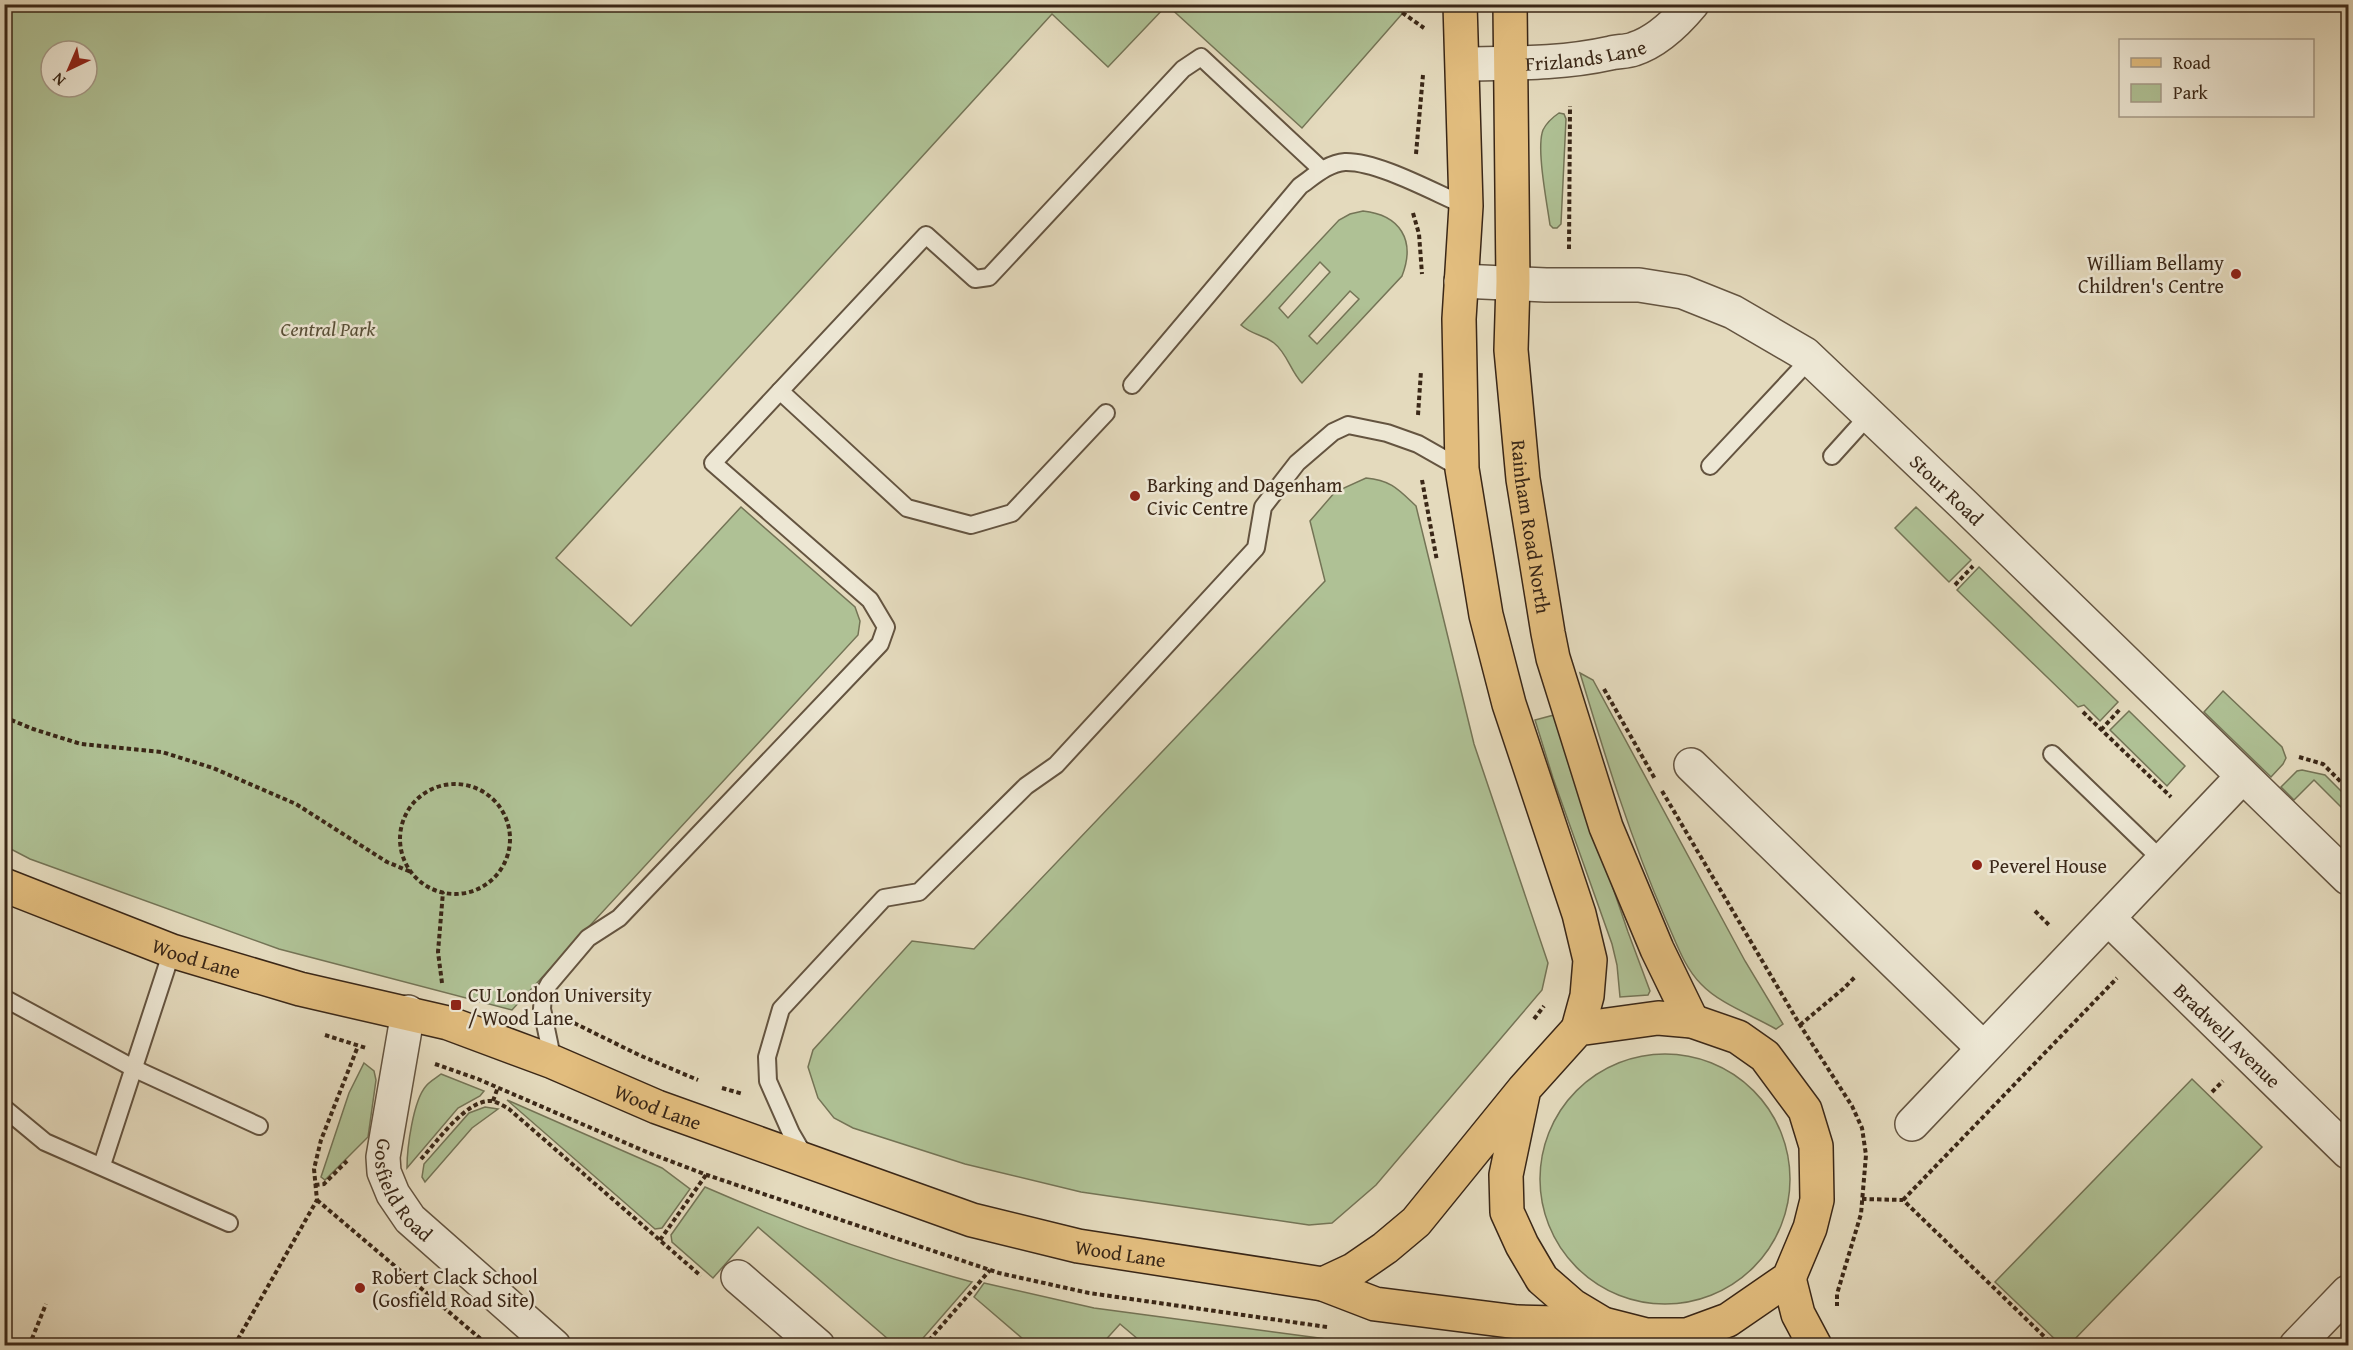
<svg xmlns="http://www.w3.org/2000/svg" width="2353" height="1350" viewBox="0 0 2353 1350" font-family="'Gentium Book Plus',serif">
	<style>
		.green { fill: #afc195; stroke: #747456; stroke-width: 1.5; fill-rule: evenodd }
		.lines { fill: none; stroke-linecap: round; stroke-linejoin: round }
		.service-casing { stroke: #645440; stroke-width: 20 }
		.minor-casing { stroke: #645440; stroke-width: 36 }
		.tertiary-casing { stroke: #645440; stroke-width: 36 }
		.primary-casing { stroke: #3a2717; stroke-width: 36 }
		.path { stroke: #3a2717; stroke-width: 4; stroke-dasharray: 4.5 3; stroke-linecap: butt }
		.service { stroke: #ede7d4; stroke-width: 16 }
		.minor { stroke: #ede7d4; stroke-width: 33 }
		.tertiary { stroke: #ede7d4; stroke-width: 33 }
		.primary { stroke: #e2bd7e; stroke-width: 33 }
		.poi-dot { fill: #8f2418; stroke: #ede7d4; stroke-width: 2 }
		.labels { text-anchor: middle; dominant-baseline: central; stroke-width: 5; stroke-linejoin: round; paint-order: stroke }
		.street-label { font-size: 20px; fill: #3a2717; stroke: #ede7d4 }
		.poi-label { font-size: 20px; fill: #3a2717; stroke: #ede7d4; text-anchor: start }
		.park-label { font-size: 20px; font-style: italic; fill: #574e36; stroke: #ede7d4 }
	</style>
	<rect width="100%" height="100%" fill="#e4dabd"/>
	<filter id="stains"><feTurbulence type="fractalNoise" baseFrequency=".00333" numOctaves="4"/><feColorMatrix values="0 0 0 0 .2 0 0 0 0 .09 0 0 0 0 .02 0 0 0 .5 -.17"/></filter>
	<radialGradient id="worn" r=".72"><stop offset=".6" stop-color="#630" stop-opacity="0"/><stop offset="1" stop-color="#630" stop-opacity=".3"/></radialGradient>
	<!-- green -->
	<g class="green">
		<path d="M4 5H1402V14L1302 128 1167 5 1108 67 1052 14 556 558 631 626 741 507 855 607 860 621 858 635 512 1010 279 949 30 859 5 846ZM51 51H87V87H51Z"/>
		<path d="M1559 113 1564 114 1566 119 1561 224 1557 228H1553L1550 225C1547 203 1536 148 1543 130 1547 122 1553 117 1559 113Z"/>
		<path d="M1363 211C1400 215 1416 240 1402 276L1302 383C1291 372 1287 353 1274 343 1264 335 1252 335 1241 325L1339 220 1350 214ZM1320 262 1330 272 1288 318 1279 308ZM1350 291 1359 299 1317 344 1309 336Z"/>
		<path d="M1366 478C1391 480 1399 490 1416 506L1474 744 1548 963 1542 990 1376 1185 1332 1223 1309 1225 1081 1192 965 1164 853 1128 834 1118 818 1098 808 1067 813 1050 912 941 974 949 1325 581 1310 521 1335 492Z"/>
		<polygon points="1916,507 1971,560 1949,582 1895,528"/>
		<polygon points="1979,567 2118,702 2100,721 2084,705 2078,707 1957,590"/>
		<path d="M1580 673 1593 680 1745 961 1783 1024 1776 1029C1752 1015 1720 1004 1701 984 1684 967 1676 942 1666 920 1631 840 1605 756 1580 673Z"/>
		<polygon points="2223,691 2282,747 2286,758 2283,764 2271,777 2204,712"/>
		<polygon points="2129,711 2185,766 2167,786 2110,730"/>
		<polygon points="1554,715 1628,932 1650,991 1648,995 1620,997 1617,965 1612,944 1553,778 1535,720"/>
		<polygon points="2302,770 2325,775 2348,798 2348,814 2314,780 2294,800 2281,787 2297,771"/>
		<circle cx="1665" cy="1179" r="125"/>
		<polygon points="364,1063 374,1071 376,1080 368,1137 325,1180 321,1177 349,1093"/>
		<path d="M441 1074 484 1091 480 1096 458 1108 407 1168C407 1148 413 1101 426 1086 430 1081 436 1078 441 1074Z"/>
		<polygon points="2192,1079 2262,1147 2069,1345 2061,1345 1995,1282"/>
		<polygon points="507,1100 662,1168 690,1189 662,1228 655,1229"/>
		<polygon points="485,1107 498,1109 472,1128 425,1182 422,1177 424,1164 469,1113"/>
		<path d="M705 1187C792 1225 880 1257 972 1282L917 1345H895L758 1227 713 1278 672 1242 671 1235Z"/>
		<polygon points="984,1283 1094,1308 1372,1345 1145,1345 1120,1324 1101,1345 1030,1345 974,1297"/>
	</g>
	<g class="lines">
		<defs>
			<g id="service">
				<path d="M1132 385 1300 186C1313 177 1328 163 1345 162 1378 161 1435 193 1466 206"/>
				<polyline points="780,391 926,235 975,279 989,277 1183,69 1201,57 1322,170"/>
				<polyline points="1832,456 1869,415"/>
				<polyline points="1710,466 1810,359"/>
				<polyline points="2052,754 2163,861"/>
				<polyline points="4,998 135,1069 259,1126"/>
				<polyline points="553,1062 542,1009 543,995 549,984 588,938 619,918 880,644 886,627 870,600 713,463 780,391 907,508 971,525 1012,513 1106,413"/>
				<polyline points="4,1108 45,1142 229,1223"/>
				<polyline points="805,1157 791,1133 768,1081 767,1057 781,1009 884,898 919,892 1026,786 1056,765 1256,548 1263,507 1297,463 1333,432 1348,425 1387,433 1418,444 1462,469"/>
				<polyline points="102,1165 172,951"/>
			</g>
			<g id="minor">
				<path id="s1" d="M1461 281 1546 285H1639L1683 292 1733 312 1805 354 1964 505 2348 878"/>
				<polyline points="1691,765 1983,1048"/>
				<path id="s2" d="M2109 919 2348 1152"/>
				<path id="s3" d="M408 1012 383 1157 384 1172 393 1194 410 1219 554 1346"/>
				<polyline points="1912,1124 2242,777"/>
				<polyline points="738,1277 818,1346"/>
				<polyline points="2296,1346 2348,1292"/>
			</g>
			<g id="tertiary">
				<path id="s4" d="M1463 64C1513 63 1562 64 1611 53 1618 51 1626 52 1634 49 1656 42 1677 22 1692 4"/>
			</g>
			<g id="primary">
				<polyline points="1460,4 1466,206 1459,319 1462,469 1486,615 1509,704 1579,914 1590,960 1587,996 1578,1029"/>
				<path id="s5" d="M1510 4 1513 282 1511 350 1523 479 1548 633 1553 658 1606 827 1657 949 1692 1021"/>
				<path id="s6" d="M4 885 172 951 300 989 448 1023 553 1062 657 1107 972 1220 1078 1246 1323 1284 1375 1304 1517 1322 1603 1324"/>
				<polyline points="1789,1278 1798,1314 1815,1346"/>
				<polyline points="1323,1284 1353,1270 1385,1248 1416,1222 1524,1089 1578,1029 1658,1018 1692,1021 1738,1037 1765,1056 1805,1110 1816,1146 1817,1200 1810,1228 1789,1278 1728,1320 1687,1335 1646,1335 1603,1324 1573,1306 1542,1279 1522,1245 1507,1212 1506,1175 1524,1089"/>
			</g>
		</defs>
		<!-- service casing -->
		<use href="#service" class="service-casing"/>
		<!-- minor casing -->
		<use href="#minor" class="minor-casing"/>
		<!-- tertiary casing -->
		<use href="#tertiary" class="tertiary-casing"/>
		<!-- primary casing -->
		<use href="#primary" class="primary-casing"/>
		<!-- path -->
		<g class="path">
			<polyline points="1390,4 1424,28"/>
			<polyline points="1416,154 1423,75"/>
			<polyline points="1413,213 1419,234 1422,274"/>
			<polyline points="1569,249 1570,106"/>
			<polyline points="1418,415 1421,371"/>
			<polyline points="1422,480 1437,561"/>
			<polyline points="1955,585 1973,566"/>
			<polyline points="1604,689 1655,779"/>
			<polyline points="2083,712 2171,797"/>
			<polyline points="4,717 33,729 81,744 162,752 213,768 296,804 387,862 411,872"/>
			<polyline points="2101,730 2121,708"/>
			<polyline points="2299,757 2323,764 2348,789"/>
			<circle cx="455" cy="839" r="55"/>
			<polyline points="1662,791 1800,1025 1852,1106 1862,1128 1866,1155 1861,1214 1837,1294 1837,1306"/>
			<polyline points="2035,911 2049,925"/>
			<polyline points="442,983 438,952 443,892"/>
			<polyline points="1534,1019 1544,1006"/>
			<polyline points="574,1023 639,1055 698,1080"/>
			<polyline points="1800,1025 1843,989 1856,976"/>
			<polyline points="325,1035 366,1048"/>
			<polyline points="435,1064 478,1079 649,1153 707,1175 999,1273 1089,1293 1327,1327"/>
			<polyline points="722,1088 743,1094"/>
			<polyline points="2212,1092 2223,1081"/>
			<polyline points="493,1101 498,1087"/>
			<path d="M421 1159C437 1142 466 1099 492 1101 497 1102 504 1106 509 1109L701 1276"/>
			<polyline points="315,1185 324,1184 347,1161"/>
			<polyline points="1862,1199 1903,1200 2054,1346"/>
			<polyline points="317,1200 489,1346"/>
			<polyline points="1903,1200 2117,978"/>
			<polyline points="660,1240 706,1175"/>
			<polyline points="29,1346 46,1304"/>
			<polyline points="234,1346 317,1200 314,1169 321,1140 358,1046"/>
			<polyline points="924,1346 990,1270"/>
		</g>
		<!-- service -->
		<use href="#service" class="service"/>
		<!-- minor -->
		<use href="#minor" class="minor"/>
		<!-- tertiary -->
		<use href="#tertiary" class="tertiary"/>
		<!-- primary -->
		<use href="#primary" class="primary"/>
	</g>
	<!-- markers -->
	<g class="poi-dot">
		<circle cx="2236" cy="274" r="6"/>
		<circle cx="1135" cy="496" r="6"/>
		<circle cx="1977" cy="865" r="6"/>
		<rect x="450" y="999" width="12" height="12" rx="3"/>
		<circle cx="360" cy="1288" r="6"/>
	</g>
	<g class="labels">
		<!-- street labels -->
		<g class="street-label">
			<text stroke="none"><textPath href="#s4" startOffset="123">Frizlands Lane</textPath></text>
			<text stroke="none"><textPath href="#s1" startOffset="556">Stour Road</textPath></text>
			<text stroke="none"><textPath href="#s5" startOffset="524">Rainham Road North</textPath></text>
			<text stroke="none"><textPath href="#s6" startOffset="206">Wood Lane</textPath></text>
			<text stroke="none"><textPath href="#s2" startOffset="166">Bradwell Avenue</textPath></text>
			<text stroke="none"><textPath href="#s6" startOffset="692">Wood Lane</textPath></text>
			<text stroke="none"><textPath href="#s3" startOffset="186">Gosfield Road</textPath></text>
			<text stroke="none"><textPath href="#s6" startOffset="1178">Wood Lane</textPath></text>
		</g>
		<!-- poi labels -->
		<g class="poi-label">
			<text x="2224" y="262" text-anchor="end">William Bellamy<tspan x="2224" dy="23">Children's Centre</tspan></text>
			<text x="1147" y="484">Barking and Dagenham<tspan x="1147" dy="23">Civic Centre</tspan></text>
			<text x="1989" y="865">Peverel House</text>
			<text x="468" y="994">CU London University<tspan x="468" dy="23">/ Wood Lane</tspan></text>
			<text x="372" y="1276">Robert Clack School<tspan x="372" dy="23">(Gosfield Road Site)</tspan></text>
		</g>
		<!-- park labels -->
		<g class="park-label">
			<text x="328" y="328">Central Park</text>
		</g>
	</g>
	<!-- margin -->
	<rect width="2353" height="1350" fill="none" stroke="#e4dabd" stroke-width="24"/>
	<rect x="6" y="6" width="2341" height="1338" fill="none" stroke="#3a2717" stroke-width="3"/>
	<rect x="12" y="12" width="2329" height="1326" fill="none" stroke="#3a2717" stroke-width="1.5"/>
	<!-- legend -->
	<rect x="2119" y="39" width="195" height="78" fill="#ede7d4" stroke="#a59a88" stroke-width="1.5"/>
	<rect x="2131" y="58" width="30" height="9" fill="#e2bd7e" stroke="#a59a88" stroke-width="1.5"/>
	<text x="2173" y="69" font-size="18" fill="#3a2717">Road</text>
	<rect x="2131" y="84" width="30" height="18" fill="#afc195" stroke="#a59a88" stroke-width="1.5"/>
	<text x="2173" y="99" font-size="18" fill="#3a2717">Park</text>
	<!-- north arrow -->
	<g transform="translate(69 69) rotate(224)"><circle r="28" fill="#ede7d4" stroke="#a59a88" stroke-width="1.5"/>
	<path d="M0-4.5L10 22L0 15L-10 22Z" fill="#8f2418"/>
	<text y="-9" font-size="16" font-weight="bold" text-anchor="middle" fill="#3a2717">N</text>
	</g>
	<rect width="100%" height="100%" filter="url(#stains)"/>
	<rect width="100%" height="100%" fill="url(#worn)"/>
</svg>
